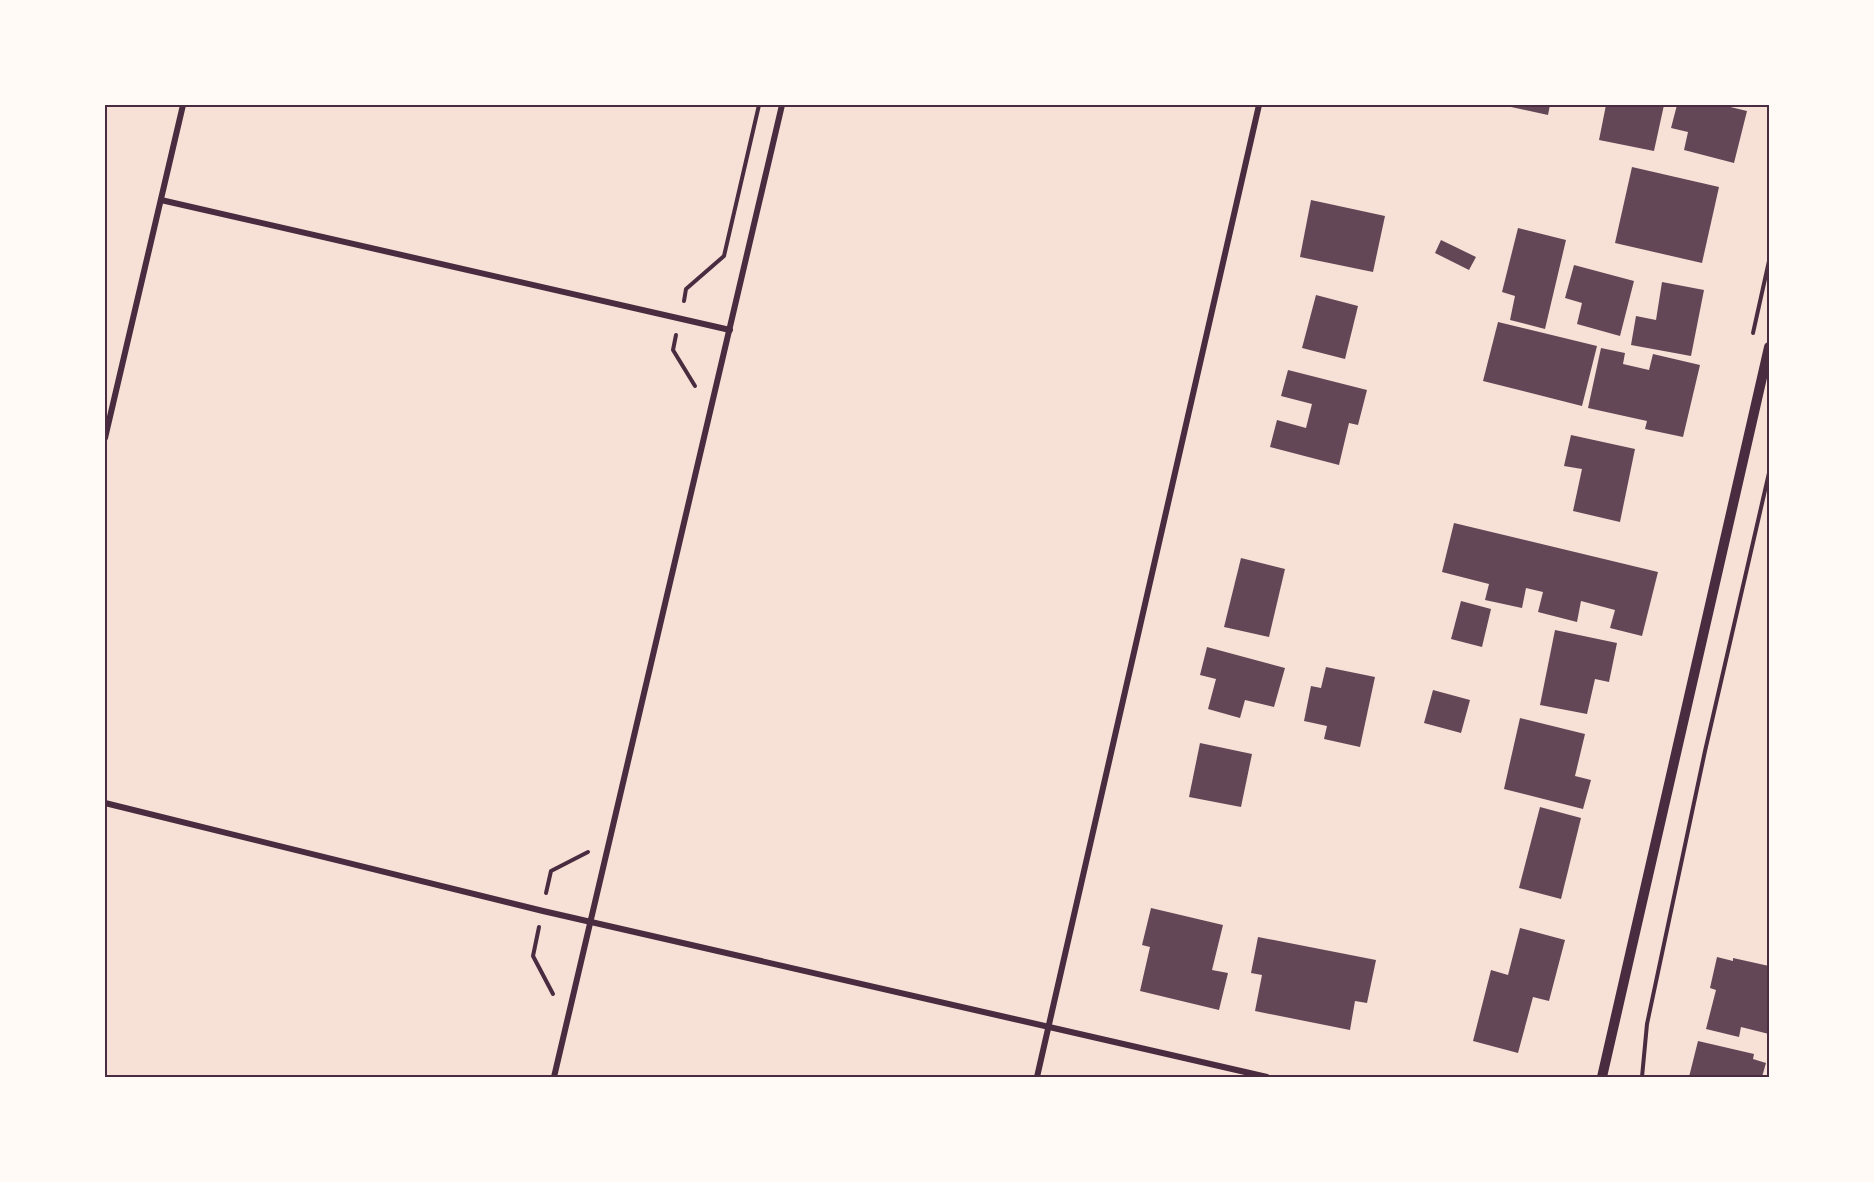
<svg xmlns="http://www.w3.org/2000/svg" width="1874" height="1182" viewBox="0 0 1874 1182" font-family="Rubik,sans-serif">
	<style>
		.building { fill: #644757 }
		.lines { fill: none; stroke-linecap: round; stroke-linejoin: round }
		.path { stroke: #4a2c40; stroke-width: 4 }
		.minor { stroke: #4a2c40; stroke-width: 6 }
		.tertiary { stroke: #4a2c40; stroke-width: 10 }
		.neatline { fill: none; stroke: #4a2c40; stroke-width: 2 }
	</style>
	<rect width="100%" height="100%" fill="#f7e1d7"/>
	<!-- building -->
	<g class="building">
		<polygon points="1502,105 1550,105 1548,115"/>
		<polygon points="1606,105 1664,105 1654,151 1599,140"/>
		<polygon points="1677,105 1722,105 1747,111 1734,163 1684,150 1688,132 1671,128"/>
		<polygon points="1632,167 1719,187 1702,263 1615,243"/>
		<polygon points="1311,200 1385,216 1373,272 1300,257"/>
		<polygon points="1518,228 1566,240 1545,329 1510,320 1515,296 1502,292"/>
		<polygon points="1441,240 1476,257 1469,270 1435,253"/>
		<polygon points="1574,265 1634,281 1620,336 1577,324 1582,303 1565,298"/>
		<polygon points="1662,282 1704,290 1691,356 1631,345 1636,316 1656,320"/>
		<polygon points="1316,295 1358,306 1345,359 1302,348"/>
		<polygon points="1498,322 1597,346 1582,406 1483,381"/>
		<polygon points="1601,348 1625,353 1623,364 1649,370 1653,354 1700,365 1683,437 1645,429 1647,421 1588,408"/>
		<polygon points="1288,370 1367,390 1358,425 1349,423 1339,465 1270,447 1277,420 1306,428 1312,404 1281,396"/>
		<polygon points="1571,435 1635,449 1620,522 1573,511 1582,469 1564,466"/>
		<polygon points="1454,523 1658,572 1642,636 1610,628 1615,610 1581,601 1577,622 1538,612 1543,592 1526,588 1522,608 1485,600 1489,584 1442,572"/>
		<polygon points="1241,558 1285,569 1269,637 1224,627"/>
		<polygon points="1461,601 1491,609 1482,647 1451,639"/>
		<polygon points="1555,630 1617,643 1609,682 1595,679 1587,714 1540,705"/>
		<polygon points="1207,647 1285,668 1274,707 1245,700 1240,718 1208,709 1216,679 1200,675"/>
		<polygon points="1326,667 1375,677 1360,747 1324,739 1327,726 1304,721 1311,686 1321,688"/>
		<polygon points="1433,690 1470,700 1461,733 1424,723"/>
		<polygon points="1520,718 1585,734 1575,776 1591,780 1583,809 1504,789"/>
		<polygon points="1200,743 1252,754 1241,807 1189,797"/>
		<polygon points="1540,807 1581,818 1561,899 1519,888"/>
		<polygon points="1151,908 1223,925 1212,970 1228,973 1219,1010 1140,991 1150,947 1142,945"/>
		<polygon points="1520,928 1565,940 1549,1001 1533,997 1518,1053 1473,1041 1491,970 1508,975"/>
		<polygon points="1258,937 1376,960 1367,1003 1355,1001 1350,1030 1255,1011 1262,975 1251,973"/>
		<polygon points="1717,957 1733,961 1733,958 1769,966 1769,1034 1741,1027 1739,1037 1706,1029 1716,990 1710,988"/>
		<polygon points="1698,1041 1754,1054 1753,1059 1766,1063 1762,1077 1689,1077"/>
	</g>
	<g class="lines">
		<!-- path -->
		<g class="path">
			<polyline points="684,301 686,289 724,256 759,105"/>
			<polyline points="1753,333 1769,261"/>
			<polyline points="676,335 673,350 695,386"/>
			<polyline points="546,893 551,871 588,852"/>
			<polyline points="539,927 533,956 553,994"/>
			<polyline points="1642,1077 1647,1024 1705,751 1769,473"/>
		</g>
		<!-- minor -->
		<g class="minor">
			<polyline points="161,200 730,330"/>
			<polyline points="105,438 183,105"/>
			<polyline points="105,803 543,911 1267,1077"/>
			<polyline points="554,1077 782,105"/>
			<polyline points="1037,1077 1259,105"/>
		</g>
		<!-- tertiary -->
		<polyline class="tertiary" points="1602,1077 1769,347"/>
	</g>
	<!-- border -->
	<rect width="1874" height="1182" fill="none" stroke="#fffaf5" stroke-width="213"/>
	<rect x="106" y="106" width="1662" height="970" class="neatline"/>
</svg>
